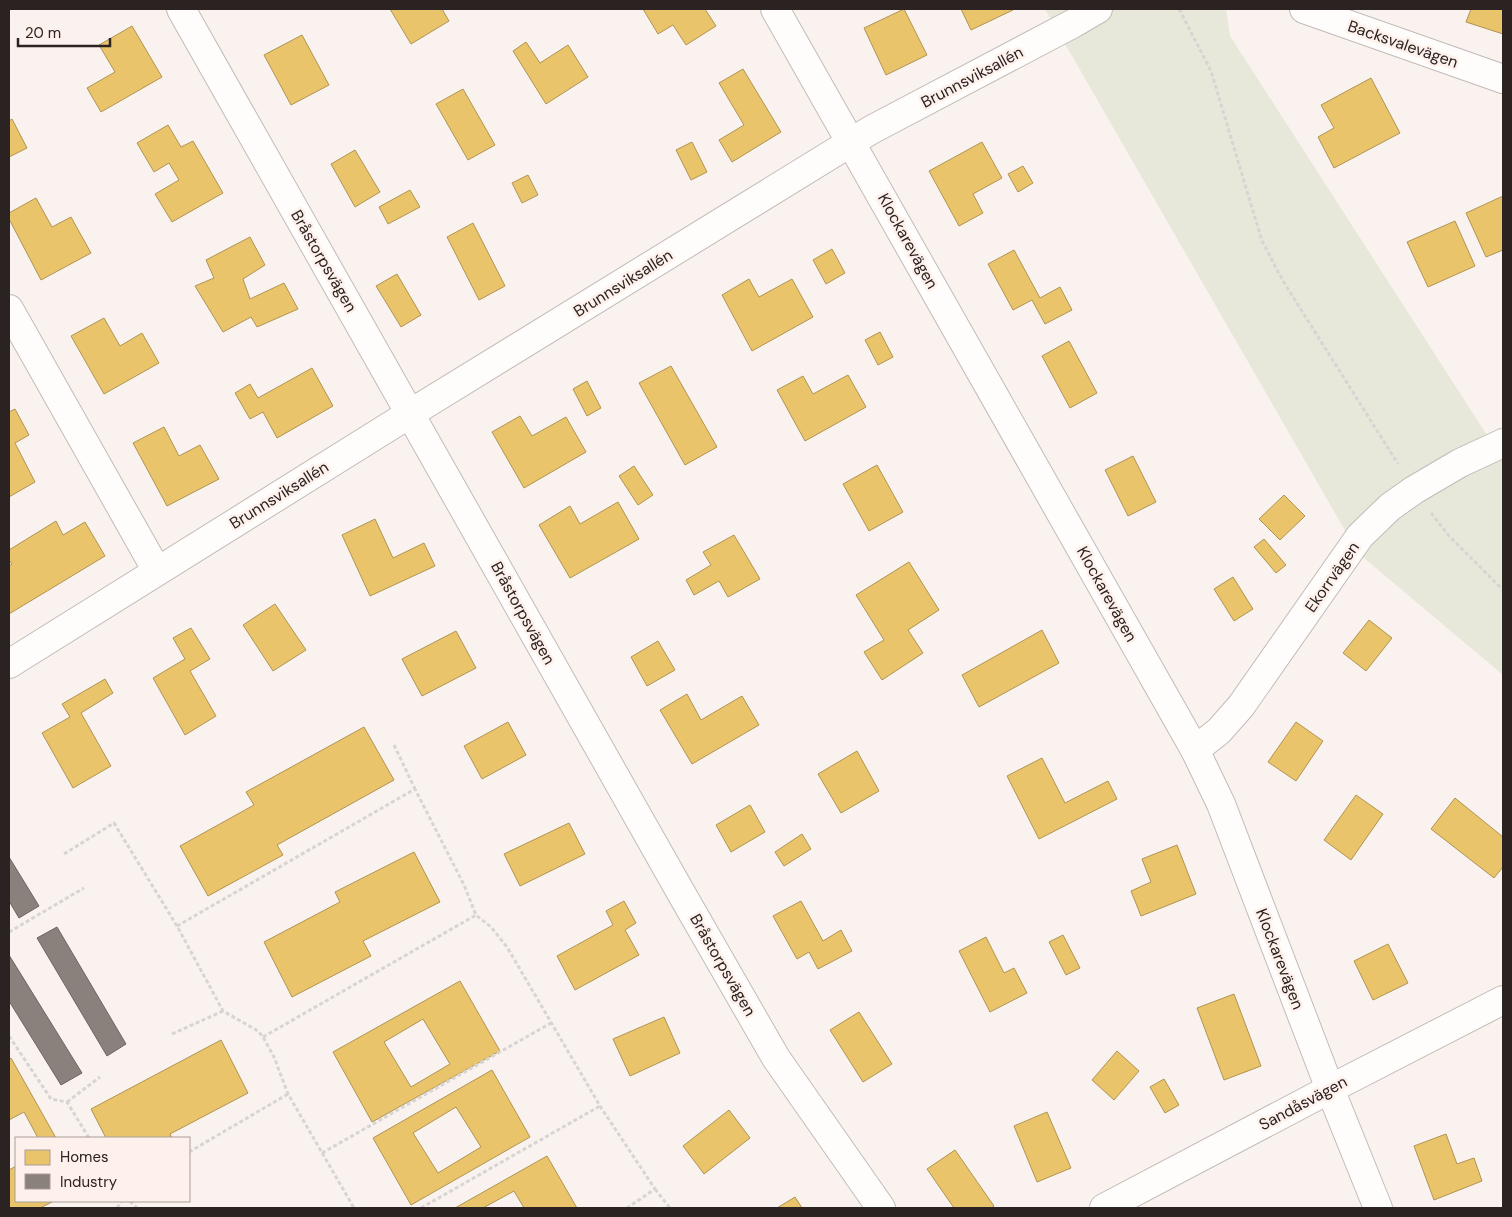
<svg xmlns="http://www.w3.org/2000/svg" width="1512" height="1217" viewBox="0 0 1512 1217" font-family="'DM Sans',sans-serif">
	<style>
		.green { fill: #e7e8da }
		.homes { fill: #e9c46a; stroke: #b09454; fill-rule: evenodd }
		.industry { fill: #8a817c; stroke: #6d6561 }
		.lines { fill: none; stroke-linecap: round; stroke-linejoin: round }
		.street-casing { stroke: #c2bbb8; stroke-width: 30 }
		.path { stroke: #d7d5d4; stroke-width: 3; stroke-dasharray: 4 2.5; stroke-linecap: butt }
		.street { stroke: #fefdfc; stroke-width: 28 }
		.labels { text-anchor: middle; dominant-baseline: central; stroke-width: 5; stroke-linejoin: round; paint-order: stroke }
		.street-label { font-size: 16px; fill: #2a2321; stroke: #fef0ea }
	</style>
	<rect width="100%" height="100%" fill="#faf2ee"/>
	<!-- green -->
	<polygon class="green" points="1045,9 1226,9 1230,36 1503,460 1503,675 1358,553"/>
	<!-- homes -->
	<g class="homes">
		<polygon points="390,9 442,9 449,21 411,44"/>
		<polygon points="643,9 705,9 716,26 686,45 673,25 658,34"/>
		<polygon points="904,9 927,55 886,75 864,28"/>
		<polygon points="961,9 1012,9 1013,10 971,30"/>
		<polygon points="1471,9 1503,9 1503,34 1466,22"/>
		<polygon points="132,26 162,77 101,112 87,88 115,72 99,45"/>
		<polygon points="302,35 329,85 291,105 264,55"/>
		<polygon points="526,42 540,63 568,45 588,77 546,104 513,51"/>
		<polygon points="743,69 781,132 732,162 719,140 744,125 719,83"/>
		<polygon points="1371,78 1400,133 1334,168 1318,137 1334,128 1321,105"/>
		<polygon points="463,89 495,145 468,160 436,104"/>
		<polygon points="12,119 27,148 9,157 9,121"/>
		<polygon points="168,125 181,147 193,141 223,193 172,222 155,194 179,180 169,163 154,172 137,143"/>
		<polygon points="692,142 707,172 691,180 676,150"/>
		<polygon points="982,142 1002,178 973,194 983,213 959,226 929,171"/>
		<polygon points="355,150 380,192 355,207 331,164"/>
		<polygon points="1023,166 1033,183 1018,192 1008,174"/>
		<polygon points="528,175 538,195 522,203 512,183"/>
		<polygon points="410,190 420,207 388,224 379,207"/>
		<polygon points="1503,196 1503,250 1486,257 1466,213"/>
		<polygon points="36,198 52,227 71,217 91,253 41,280 9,219 9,213"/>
		<polygon points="1455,221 1475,266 1428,287 1407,242"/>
		<polygon points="473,223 505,286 479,300 447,237"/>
		<polygon points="250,237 265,265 243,279 250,299 284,283 298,309 257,327 251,317 223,332 195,286 214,278 206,260"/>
		<polygon points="832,249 845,273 826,284 813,260"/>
		<polygon points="1014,250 1040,298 1060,287 1072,310 1045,324 1032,300 1013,310 988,264"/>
		<polygon points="397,274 421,315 401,327 376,286"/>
		<polygon points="749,279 759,297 792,279 813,317 752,351 722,295"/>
		<polygon points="104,318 120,346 142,333 159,363 104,394 71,336"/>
		<polygon points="880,332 893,357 878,365 865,340"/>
		<polygon points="1069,341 1097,393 1070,408 1042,356"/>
		<polygon points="671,366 717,447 685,465 639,383"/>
		<polygon points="312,368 333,406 277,438 263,412 250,419 235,393 250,384 258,398"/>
		<polygon points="848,375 866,407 805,441 777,390 803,376 813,394"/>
		<polygon points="587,381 601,408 587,416 573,389"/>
		<polygon points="15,409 29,435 15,443 35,482 9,497 9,412"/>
		<polygon points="520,416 532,436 566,417 586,452 524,488 492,432"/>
		<polygon points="164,427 179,456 200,445 219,479 167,506 133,443"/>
		<polygon points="1133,456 1156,502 1128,516 1105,470"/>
		<polygon points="877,465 903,512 869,531 843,484"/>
		<polygon points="634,466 653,495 638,505 619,476"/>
		<polygon points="1284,495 1305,516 1280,540 1259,519"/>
		<polygon points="618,502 639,539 570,578 539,525 570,506 580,524"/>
		<polygon points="375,519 393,558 424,543 435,566 370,596 342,535"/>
		<polygon points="56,521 63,535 85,522 105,556 9,614 9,566 12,564 9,560 9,550"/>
		<polygon points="734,535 760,579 728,597 719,581 694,595 686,580 711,565 703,552"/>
		<polygon points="1264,539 1286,565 1276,573 1254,547"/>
		<polygon points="909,562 939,610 908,630 923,653 882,680 864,652 884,640 856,595"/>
		<polygon points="1233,577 1253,609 1234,621 1214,589"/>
		<polygon points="275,604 306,650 273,671 243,625"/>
		<polygon points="1369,620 1392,638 1366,671 1343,653"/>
		<polygon points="191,628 210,659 190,671 216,716 185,735 153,678 185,659 173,638"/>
		<polygon points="1042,630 1059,663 979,707 962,675"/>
		<polygon points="456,631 476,668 422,696 402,659"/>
		<polygon points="658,641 675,670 647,686 631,657"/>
		<polygon points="105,679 113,693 81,713 111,766 73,788 42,733 70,717 62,704"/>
		<polygon points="687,694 701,720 742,696 759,725 692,764 660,710"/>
		<polygon points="508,722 526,755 482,779 464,746"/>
		<polygon points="1296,722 1323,741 1296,781 1268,762"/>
		<polygon points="364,727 394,780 277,845 283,855 208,896 180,846 254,805 246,792"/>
		<polygon points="857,751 879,791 841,813 818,774"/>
		<polygon points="1042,758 1065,803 1108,781 1117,799 1039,839 1007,776"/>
		<polygon points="1356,795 1383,814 1351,860 1324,840"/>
		<polygon points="1455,798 1503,837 1503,867 1494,878 1431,829"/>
		<polygon points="750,805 765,832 731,852 716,825"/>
		<polygon points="569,823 585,854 520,886 504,854"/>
		<polygon points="802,834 811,849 784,866 775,852"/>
		<polygon points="1177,845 1196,894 1141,916 1131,891 1151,882 1142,859"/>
		<polygon points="414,852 440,902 363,941 371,956 292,997 264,942 340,902 335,892"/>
		<polygon points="624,901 636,923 625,930 639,955 575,990 557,956 613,925 606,911"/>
		<polygon points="801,901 823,941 841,930 852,951 818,969 809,952 797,959 773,916"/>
		<polygon points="1063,935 1080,968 1066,975 1049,942"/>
		<polygon points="986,937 1004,973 1014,968 1027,993 990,1012 959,951"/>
		<polygon points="1388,944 1408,983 1373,1000 1354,961"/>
		<path d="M460 981 500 1051 372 1122 333 1052ZM423 1019 450 1064 411 1087 384 1042Z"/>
		<polygon points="1234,994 1261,1066 1224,1080 1197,1008"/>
		<polygon points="859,1012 892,1064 863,1082 830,1030"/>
		<polygon points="664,1017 680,1053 630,1076 613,1039"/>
		<polygon points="221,1040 248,1093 170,1134 172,1138 106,1138 91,1109"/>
		<polygon points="1117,1051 1139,1071 1114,1100 1092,1080"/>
		<polygon points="11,1058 56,1138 38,1138 24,1112 9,1120 9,1060"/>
		<path d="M492 1070 530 1137 411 1205 373 1138ZM456 1107 481 1147 438 1173 413 1133Z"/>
		<polygon points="1164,1079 1179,1105 1165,1113 1150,1087"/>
		<polygon points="729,1110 750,1138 704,1174 683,1146"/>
		<polygon points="1047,1112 1071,1168 1037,1182 1014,1126"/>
		<polygon points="1446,1134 1457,1164 1474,1158 1482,1181 1434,1200 1414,1146"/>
		<polygon points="955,1150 994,1206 991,1208 954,1208 927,1169"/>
		<polygon points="547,1156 577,1208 524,1208 514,1191 483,1208 455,1208"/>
		<polygon points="16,1166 16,1201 54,1201 40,1208 9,1208 9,1170"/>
		<polygon points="795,1197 802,1208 777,1208"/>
	</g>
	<!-- industry -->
	<g class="industry">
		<polygon points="9,857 39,906 19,918 9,901"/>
		<polygon points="57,927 126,1044 107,1056 37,938"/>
		<polygon points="9,955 82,1073 61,1085 9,1001"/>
	</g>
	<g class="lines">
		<defs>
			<g id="street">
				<polyline points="181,9 680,891 776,1058 881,1208"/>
				<polyline points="775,9 1195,750 1221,804 1330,1089 1378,1208"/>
				<polyline points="1304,9 1503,79"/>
				<polyline points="9,309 157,571"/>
				<polyline points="9,664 411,413 871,130 1074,23 1098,9"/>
				<polyline points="1195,750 1219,731 1241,706 1360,536 1390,507 1414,490 1460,463 1503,443"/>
				<polyline points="1104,1208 1330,1089 1503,1000"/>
			</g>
		</defs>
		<!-- street casing -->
		<use href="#street" class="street-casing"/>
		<!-- path -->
		<g class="path">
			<polyline points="1179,9 1211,71 1262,241 1283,281 1398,464"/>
			<polyline points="1431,513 1449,536 1503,590"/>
			<polyline points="394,745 415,789"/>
			<polyline points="64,854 114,823 177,926 223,1011 258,1031 263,1037 274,1057 288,1094 354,1208"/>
			<polyline points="177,926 415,789 464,885 476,915 491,927 507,947 600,1106 655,1189 627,1208"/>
			<polyline points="9,932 84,888"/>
			<polyline points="172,1034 223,1011"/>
			<polyline points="9,1036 51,1099 67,1102 89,1138"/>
			<polyline points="263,1037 476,915"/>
			<polyline points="67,1102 100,1077"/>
			<polyline points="189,1152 288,1094"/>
			<polyline points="322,1153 551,1023"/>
			<polyline points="655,1189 670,1208"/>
			<polyline points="130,1201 137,1208"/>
			<polyline points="117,1208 122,1201"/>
			<polyline points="421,1208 600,1106"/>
		</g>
		<!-- street -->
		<use href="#street" class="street"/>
	</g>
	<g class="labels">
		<!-- street labels -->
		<g class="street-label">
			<text transform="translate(1403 44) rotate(19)">Backsvalevägen</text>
			<text transform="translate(972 77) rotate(-28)">Brunnsviksallén</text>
			<text transform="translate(908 241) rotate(61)">Klockarevägen</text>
			<text transform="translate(324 261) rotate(60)">Bråstorpsvägen</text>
			<text transform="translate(623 283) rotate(-32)">Brunnsviksallén</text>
			<text transform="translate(279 495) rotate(-32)">Brunnsviksallén</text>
			<text transform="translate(1332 577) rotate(-55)">Ekorrvägen</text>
			<text transform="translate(1107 594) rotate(61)">Klockarevägen</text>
			<text transform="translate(523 613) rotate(61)">Bråstorpsvägen</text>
			<text transform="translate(1280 959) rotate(69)">Klockarevägen</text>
			<text transform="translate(723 965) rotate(60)">Bråstorpsvägen</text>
			<text transform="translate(1303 1103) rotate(-28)">Sandåsvägen</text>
		</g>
	</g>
	<!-- border -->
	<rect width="1512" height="1217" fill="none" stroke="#2a2321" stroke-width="20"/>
	<!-- legend -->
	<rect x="15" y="1137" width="175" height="65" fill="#fef0ea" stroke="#a99e9a"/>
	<rect x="25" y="1150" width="25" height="15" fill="#e9c46a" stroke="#a99e9a"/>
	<text x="60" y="1162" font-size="15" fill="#2a2321">Homes</text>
	<rect x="25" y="1174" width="25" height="15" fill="#8a817c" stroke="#a99e9a"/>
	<text x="60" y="1187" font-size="15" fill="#2a2321">Industry</text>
	<!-- scale -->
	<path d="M18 38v8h92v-8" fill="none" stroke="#2a2321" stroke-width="2.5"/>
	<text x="25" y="38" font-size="15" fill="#2a2321" stroke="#fef0ea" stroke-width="4" paint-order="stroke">20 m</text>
</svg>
